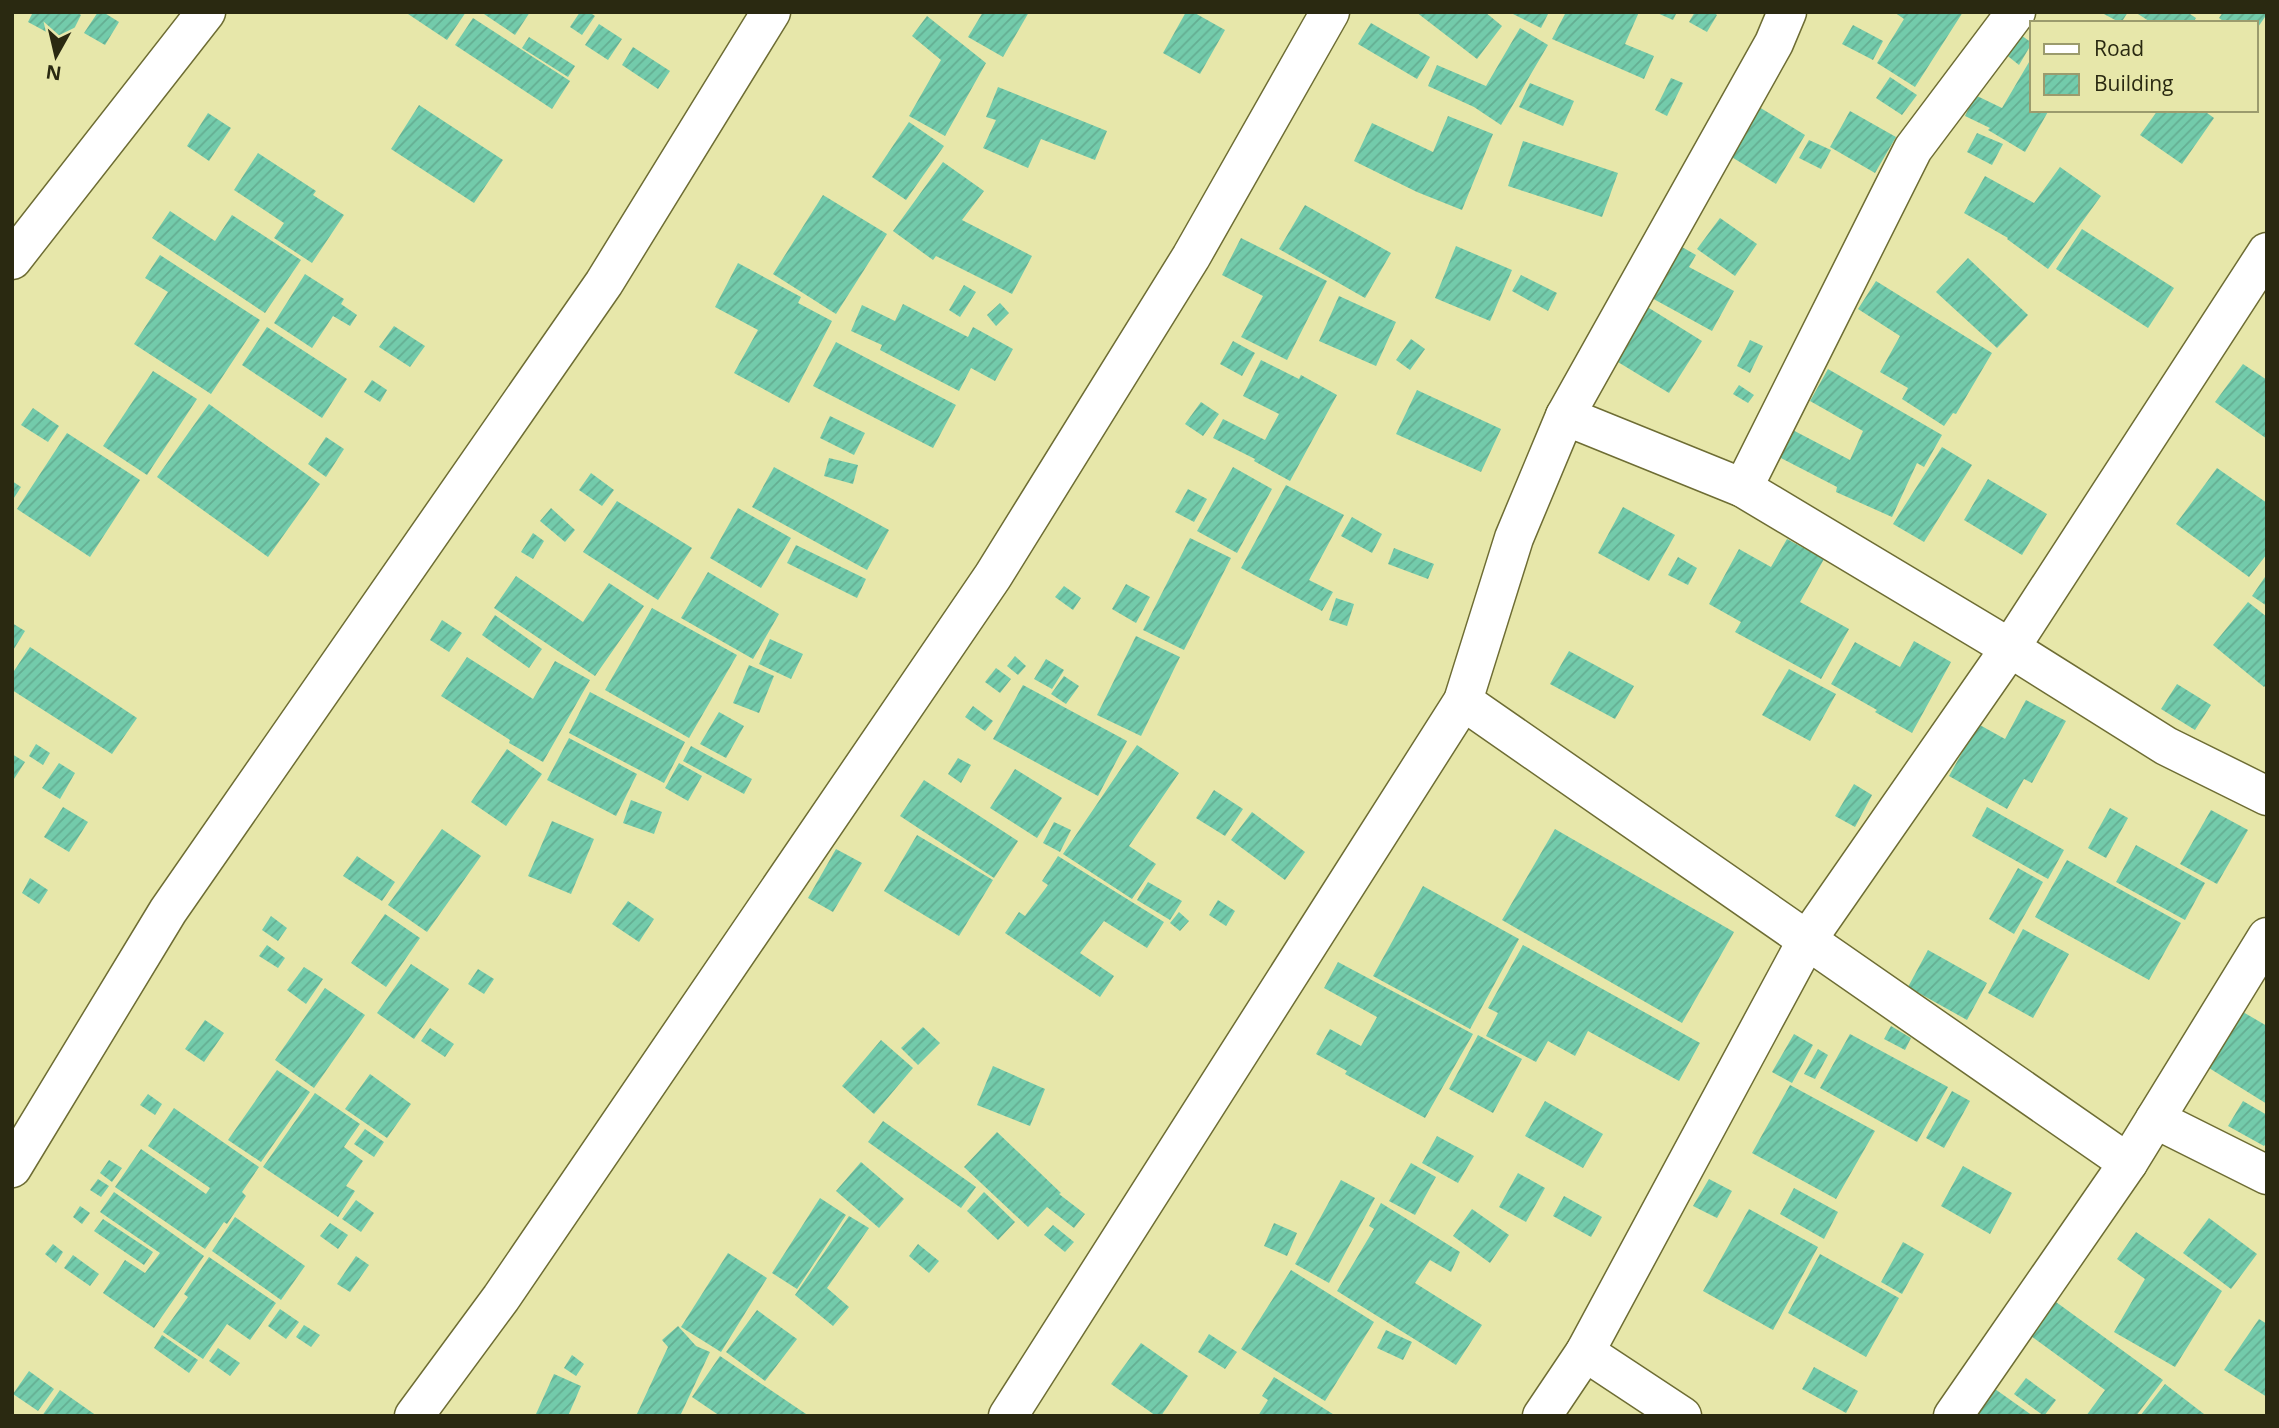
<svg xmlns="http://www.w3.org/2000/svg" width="2279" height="1428" viewBox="0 0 2279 1428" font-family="'Open Sans',sans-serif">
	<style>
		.building { fill: url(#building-hatch) }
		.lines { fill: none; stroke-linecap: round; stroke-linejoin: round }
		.minor-casing { stroke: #6e6d34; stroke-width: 41 }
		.minor { stroke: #fff; stroke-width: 38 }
	</style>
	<defs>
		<pattern id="building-hatch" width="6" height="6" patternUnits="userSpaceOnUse" patternTransform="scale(1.75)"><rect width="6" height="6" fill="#73cbab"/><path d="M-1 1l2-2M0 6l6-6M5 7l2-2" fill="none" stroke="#64ae92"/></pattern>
	</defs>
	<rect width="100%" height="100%" fill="#e7e7aa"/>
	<!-- building -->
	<g class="building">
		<polygon points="33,12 76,12 81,15 67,43 28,22"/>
		<polygon points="98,12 103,12 119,22 105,45 84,33"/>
		<polygon points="405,12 466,12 447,40"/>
		<polygon points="481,12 530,12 515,35"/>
		<polygon points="580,12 589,12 595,16 582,35 570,27"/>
		<polygon points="983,12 1029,12 1003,57 968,37"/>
		<polygon points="1186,12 1193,12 1225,30 1200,74 1163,53"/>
		<polygon points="1416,12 1485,12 1502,26 1477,59"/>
		<polygon points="1509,12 1549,12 1541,28"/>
		<polygon points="1566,12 1639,12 1625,44 1654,56 1644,79 1552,39"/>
		<polygon points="1655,12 1677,12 1673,20"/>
		<polygon points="1695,12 1713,12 1717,15 1707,32 1689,22"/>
		<polygon points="1894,12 1963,12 1915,87 1877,63 1904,19"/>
		<polygon points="2100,12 2128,12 2121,23"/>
		<polygon points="2139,12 2187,12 2196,18 2193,23 2152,23 2138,14"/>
		<polygon points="2223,12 2267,12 2267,14 2256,30 2256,23 2226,23 2219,18"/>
		<polygon points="927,16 986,63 945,136 909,116 941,60 912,36"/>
		<polygon points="473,18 570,81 552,109 455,45"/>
		<polygon points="1371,23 1430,57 1417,79 1358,44"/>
		<polygon points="599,24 622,39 608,60 585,45"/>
		<polygon points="1853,25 1883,41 1873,60 1842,44"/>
		<polygon points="1520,28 1548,45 1501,125 1474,107 1428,86 1437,65 1486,86"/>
		<polygon points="2018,33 2032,43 2019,65 2004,53"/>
		<polygon points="529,37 575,66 568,77 522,48"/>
		<polygon points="633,47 670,71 658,89 622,65"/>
		<polygon points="2032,57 2032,110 2049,110 2025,152 1988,130 1990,128 1965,116 1975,95 2002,108"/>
		<polygon points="1890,77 1917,95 1902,115 1876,98"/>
		<polygon points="1671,78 1683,83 1667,116 1655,110"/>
		<polygon points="1530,83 1574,101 1563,126 1519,107"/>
		<polygon points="998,87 1107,131 1095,160 1041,139 1028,168 983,148 996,120 986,117"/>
		<polygon points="1754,104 1805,135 1776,184 1725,153"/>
		<polygon points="419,105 503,160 474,203 391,149"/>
		<polygon points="2158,110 2203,110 2214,118 2182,164 2140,135"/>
		<polygon points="1850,111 1896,137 1875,173 1830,147"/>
		<polygon points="208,113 231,128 209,161 187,146"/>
		<polygon points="1448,116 1493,134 1462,210 1417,192 1354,161 1372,123 1433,152"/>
		<polygon points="909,122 944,146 906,200 872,177"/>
		<polygon points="1977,133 2003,144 1992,165 1967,152"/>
		<polygon points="1809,140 1831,150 1821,169 1799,158"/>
		<polygon points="1523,141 1618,173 1602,217 1508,186"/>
		<polygon points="258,153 316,191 313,195 344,215 312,263 274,238 284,223 234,190"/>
		<polygon points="943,162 984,191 962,220 1032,256 1012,294 936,256 933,260 893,231"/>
		<polygon points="2060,167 2101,196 2048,269 2007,239 2008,238 1964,213 1985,176 2034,203"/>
		<polygon points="823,195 887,234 836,314 773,274"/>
		<polygon points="1305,205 1391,253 1365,298 1279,249"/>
		<polygon points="170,211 215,241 232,215 301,260 265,313 152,238"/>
		<polygon points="1720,218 1757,244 1735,276 1697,249"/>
		<polygon points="2082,229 2174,288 2148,328 2056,269"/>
		<polygon points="1241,238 1327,281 1287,360 1241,337 1263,296 1222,275"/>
		<polygon points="1668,239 1696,255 1689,267 1734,291 1712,331 1639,291"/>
		<polygon points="1456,246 1512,270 1490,321 1435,298"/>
		<polygon points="160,255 260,320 211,394 134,344 168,292 145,278"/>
		<polygon points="1968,258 2028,315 1997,348 1936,292"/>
		<polygon points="738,263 801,297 798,303 832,321 789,403 734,373 758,330 715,307"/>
		<polygon points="305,274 344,299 341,304 357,315 350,326 333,316 312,348 274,323"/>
		<polygon points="1521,275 1557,293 1548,311 1512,291"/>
		<polygon points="1876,281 1992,353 1956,414 1953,413 1944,426 1902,399 1908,388 1880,372 1900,336 1858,309"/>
		<polygon points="964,285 976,292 960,317 949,310"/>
		<polygon points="1339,296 1396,322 1376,366 1319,341"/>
		<polygon points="1000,303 1009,313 996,326 987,315"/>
		<polygon points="1641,303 1702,341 1669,393 1608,356"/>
		<polygon points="903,304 968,337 973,327 1013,349 995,381 971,368 959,391 880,350 882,345 851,331 862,305 895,321"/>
		<polygon points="394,326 425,346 410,367 379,347"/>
		<polygon points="267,327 347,379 322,418 242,365"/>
		<polygon points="1411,339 1425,349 1410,370 1396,360"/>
		<polygon points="1750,340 1763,346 1750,373 1737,366"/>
		<polygon points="1233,341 1255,353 1242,376 1220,364"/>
		<polygon points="836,342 956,405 933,448 813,386"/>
		<polygon points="1261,360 1299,379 1301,375 1337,395 1290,481 1254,461 1255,459 1213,438 1223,419 1265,440 1279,414 1243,396"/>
		<polygon points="2243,364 2267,380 2267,439 2215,402"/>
		<polygon points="1828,369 1942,435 1924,467 1917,463 1892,517 1836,492 1837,487 1773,454 1787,427 1850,460 1863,431 1810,401"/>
		<polygon points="153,371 197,399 147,475 103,446"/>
		<polygon points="372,380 387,390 380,402 364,392"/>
		<polygon points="1739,385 1754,395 1748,403 1733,394"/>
		<polygon points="1417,390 1501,429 1481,472 1396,434"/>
		<polygon points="1201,402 1219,414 1203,436 1185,424"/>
		<polygon points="209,404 320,484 268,557 157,477"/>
		<polygon points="33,408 59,426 48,442 21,425"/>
		<polygon points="830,416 865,433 854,455 820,438"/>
		<polygon points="67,433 140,480 90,557 17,509"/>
		<polygon points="326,437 344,449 326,477 308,464"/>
		<polygon points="1942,447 1972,465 1924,542 1893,524"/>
		<polygon points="829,458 858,465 853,484 824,476"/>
		<polygon points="774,467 889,530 867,570 752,507"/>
		<polygon points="1233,467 1272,489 1237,553 1197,531"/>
		<polygon points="2217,468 2267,503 2267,554 2249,577 2176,524"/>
		<polygon points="591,473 614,490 602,506 579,490"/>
		<polygon points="1988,479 2047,514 2022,555 1964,520"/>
		<polygon points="12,481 21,487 12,501"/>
		<polygon points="1286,485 1344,515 1309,580 1333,592 1322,611 1241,568"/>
		<polygon points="1188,489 1207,499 1194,522 1175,512"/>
		<polygon points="617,501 692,548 658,600 583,552"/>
		<polygon points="1623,507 1675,535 1649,581 1598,553"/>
		<polygon points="551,508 575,530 565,542 540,521"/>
		<polygon points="738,508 791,538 761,588 710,558"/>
		<polygon points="1352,517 1382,534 1372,553 1341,536"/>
		<polygon points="533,533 544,541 533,559 521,552"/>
		<polygon points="1190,538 1231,558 1184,650 1143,630"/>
		<polygon points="1787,539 1824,559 1800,602 1849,629 1821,679 1735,632 1741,622 1709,604 1739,549 1771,567"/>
		<polygon points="796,545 866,579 857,598 787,563"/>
		<polygon points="1394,548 1434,564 1428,579 1388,564"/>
		<polygon points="1678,557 1697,568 1688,585 1668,575"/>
		<polygon points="708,572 779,614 753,659 681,618"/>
		<polygon points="2267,574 2267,606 2252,596"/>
		<polygon points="516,576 583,622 609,583 644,606 595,676 494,608"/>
		<polygon points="1126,584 1150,597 1136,623 1112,609"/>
		<polygon points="1064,586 1081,598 1073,610 1055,597"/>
		<polygon points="1336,598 1354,604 1347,626 1329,620"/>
		<polygon points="2248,602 2267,617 2267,684 2264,687 2213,645"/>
		<polygon points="652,608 737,655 689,738 605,690"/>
		<polygon points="495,615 542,649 529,668 482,635"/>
		<polygon points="442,620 462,633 449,652 430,640"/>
		<polygon points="12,623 25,631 12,652"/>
		<polygon points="1136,636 1180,657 1141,736 1097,715"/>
		<polygon points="770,639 803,654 791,679 759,664"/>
		<polygon points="1914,641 1951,662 1912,733 1875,712 1877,710 1831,684 1855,642 1900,667"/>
		<polygon points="30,647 137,718 112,754 12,690 12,674"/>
		<polygon points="1569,651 1634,686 1615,719 1550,684"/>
		<polygon points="1015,656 1026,666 1018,675 1007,666"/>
		<polygon points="467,657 533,699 555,661 590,680 543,762 509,743 510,740 441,696"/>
		<polygon points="1046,659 1064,670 1052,689 1034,679"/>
		<polygon points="749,665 774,676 759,713 733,703"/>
		<polygon points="996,668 1011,679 1000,693 985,682"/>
		<polygon points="1789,669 1836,694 1810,741 1762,715"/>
		<polygon points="1064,676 1079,686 1066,704 1051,694"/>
		<polygon points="2177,684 2211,705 2195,730 2161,709"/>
		<polygon points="1023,685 1127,741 1098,796 993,739"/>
		<polygon points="590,692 685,742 664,783 569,733"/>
		<polygon points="2026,700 2066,721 2032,783 2024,779 2007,809 1949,776 1978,724 2005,739"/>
		<polygon points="973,706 993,721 985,731 965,717"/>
		<polygon points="719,712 744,726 726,758 700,744"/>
		<polygon points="569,738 637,774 616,816 547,780"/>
		<polygon points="36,744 50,753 43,765 29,756"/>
		<polygon points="1137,745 1179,773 1129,846 1156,864 1132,899 1063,854"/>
		<polygon points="691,746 752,779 744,794 683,761"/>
		<polygon points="507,749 542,774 506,826 471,802"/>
		<polygon points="12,754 25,762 12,782"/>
		<polygon points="958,758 971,765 961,783 948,774"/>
		<polygon points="59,763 75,773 60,799 42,788"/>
		<polygon points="679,763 702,776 688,801 665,788"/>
		<polygon points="1015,769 1062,798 1037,838 990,808"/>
		<polygon points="924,780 1018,841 994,878 900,816"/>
		<polygon points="1854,784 1872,795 1855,827 1835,816"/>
		<polygon points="1214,790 1243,809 1225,836 1196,818"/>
		<polygon points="631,800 662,812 654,834 623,823"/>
		<polygon points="63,807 88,822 69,852 44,837"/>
		<polygon points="1987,807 2064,850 2048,879 1972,836"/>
		<polygon points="2110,808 2128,818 2106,858 2088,848"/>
		<polygon points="2211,810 2248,830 2217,884 2180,864"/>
		<polygon points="1252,812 1305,852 1285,880 1231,840"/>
		<polygon points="552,821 594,839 571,894 528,876"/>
		<polygon points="1054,822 1071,830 1060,852 1043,843"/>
		<polygon points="442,829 481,856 427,932 388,905"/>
		<polygon points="1555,829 1734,932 1682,1023 1502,920"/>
		<polygon points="917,835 993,880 959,936 884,891"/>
		<polygon points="2136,845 2205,883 2185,920 2116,882"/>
		<polygon points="836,849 862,863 833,912 808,898"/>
		<polygon points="357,856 395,882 382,901 343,876"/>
		<polygon points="1058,856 1164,922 1147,948 1104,921 1080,953 1114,976 1100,997 1005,933 1019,912 1025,916 1048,885 1042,881"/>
		<polygon points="2067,860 2181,923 2149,980 2035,917"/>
		<polygon points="2018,868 2043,882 2014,934 1989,919"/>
		<polygon points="30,878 48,890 39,904 22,893"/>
		<polygon points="1148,882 1182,901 1170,920 1137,900"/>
		<polygon points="1423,886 1519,939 1470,1029 1373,976"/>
		<polygon points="1218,900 1235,911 1226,926 1209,915"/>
		<polygon points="628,901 654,919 639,942 612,924"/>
		<polygon points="1179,912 1189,921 1180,931 1170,923"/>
		<polygon points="385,914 420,938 386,987 351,963"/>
		<polygon points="271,916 287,928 278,941 262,930"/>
		<polygon points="2023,929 2069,954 2033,1018 1988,993"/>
		<polygon points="267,945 285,958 278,968 259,956"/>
		<polygon points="1523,945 1700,1043 1679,1081 1588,1031 1575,1056 1548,1041 1536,1062 1486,1036 1498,1013 1488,1008"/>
		<polygon points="1928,950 1987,983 1967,1020 1908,987"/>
		<polygon points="1338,962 1473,1034 1425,1118 1345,1074 1347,1071 1316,1054 1330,1029 1361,1046 1377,1017 1324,988"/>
		<polygon points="411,964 449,989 414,1039 377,1013"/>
		<polygon points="304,967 323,979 306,1004 287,990"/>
		<polygon points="478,969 494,979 484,994 468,984"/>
		<polygon points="325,988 365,1015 314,1088 275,1060"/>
		<polygon points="2243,1012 2267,1026 2267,1104 2209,1068"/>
		<polygon points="205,1020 224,1033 204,1062 185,1049"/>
		<polygon points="1891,1026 1911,1038 1905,1050 1884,1039"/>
		<polygon points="923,1027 940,1043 918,1065 901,1048"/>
		<polygon points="430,1028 454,1044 445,1057 421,1041"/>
		<polygon points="1794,1034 1813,1045 1792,1083 1772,1072"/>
		<polygon points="1850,1034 1948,1087 1917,1142 1820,1088"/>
		<polygon points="1478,1035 1522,1059 1493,1113 1449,1089"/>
		<polygon points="881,1040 913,1068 874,1114 842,1086"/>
		<polygon points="1818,1049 1828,1055 1815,1079 1804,1074"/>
		<polygon points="993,1066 1045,1089 1030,1126 977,1105"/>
		<polygon points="277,1070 310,1092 261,1162 228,1140"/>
		<polygon points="370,1074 411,1104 387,1138 345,1109"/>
		<polygon points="1790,1085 1875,1131 1836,1199 1752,1153"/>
		<polygon points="1952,1091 1970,1101 1944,1148 1926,1138"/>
		<polygon points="315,1093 360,1124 344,1147 363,1161 346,1186 355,1191 338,1217 263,1167"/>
		<polygon points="148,1094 162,1104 155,1115 140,1105"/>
		<polygon points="1545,1101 1603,1134 1583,1168 1525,1136"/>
		<polygon points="2243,1101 2267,1115 2267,1142 2264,1146 2228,1126"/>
		<polygon points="174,1108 259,1167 242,1192 246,1196 227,1224 224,1222 205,1249 115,1187 141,1149 206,1194 210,1188 148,1146"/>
		<polygon points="883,1121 976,1187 961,1208 868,1142"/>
		<polygon points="365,1129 384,1142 374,1157 354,1144"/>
		<polygon points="997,1132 1061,1193 1059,1194 1085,1214 1074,1228 1047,1207 1028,1227 964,1167"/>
		<polygon points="1437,1136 1474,1156 1458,1183 1422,1163"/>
		<polygon points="109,1160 122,1168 112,1182 100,1173"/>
		<polygon points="861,1162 904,1199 879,1228 836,1191"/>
		<polygon points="1411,1163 1436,1177 1415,1215 1389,1201"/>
		<polygon points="1963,1166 2012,1193 1990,1234 1941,1206"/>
		<polygon points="1518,1173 1545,1188 1526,1222 1499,1207"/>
		<polygon points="98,1179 109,1186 101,1197 90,1190"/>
		<polygon points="1709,1179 1732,1191 1717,1218 1693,1206"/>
		<polygon points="1341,1180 1375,1198 1329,1283 1295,1264"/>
		<polygon points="1794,1188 1838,1212 1824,1239 1780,1214"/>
		<polygon points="114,1192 204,1256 154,1328 103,1293 125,1260 145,1273 160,1253 100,1212"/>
		<polygon points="984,1192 1015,1222 998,1240 967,1211"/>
		<polygon points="1564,1196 1602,1217 1591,1237 1553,1216"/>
		<polygon points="820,1198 846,1215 797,1289 772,1273"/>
		<polygon points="356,1200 374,1213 361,1232 342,1219"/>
		<polygon points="1381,1203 1460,1252 1451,1272 1430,1260 1415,1283 1482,1325 1456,1365 1337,1291 1374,1229 1369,1226"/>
		<polygon points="80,1206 90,1213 82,1224 73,1217"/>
		<polygon points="1472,1209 1509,1235 1490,1263 1453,1236"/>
		<polygon points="1749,1209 1818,1247 1773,1330 1703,1291"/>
		<polygon points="849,1216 869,1228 827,1288 849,1307 833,1326 795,1295"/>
		<polygon points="235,1217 305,1266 281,1300 212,1251"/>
		<polygon points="2209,1218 2257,1254 2231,1289 2183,1253"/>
		<polygon points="103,1219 153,1252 144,1265 94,1231"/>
		<polygon points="330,1223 348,1235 338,1249 320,1236"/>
		<polygon points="1274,1223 1297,1233 1287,1256 1264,1246"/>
		<polygon points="1053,1225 1074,1242 1065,1252 1044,1235"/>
		<polygon points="2136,1232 2222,1291 2175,1367 2114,1332 2145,1279 2117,1259"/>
		<polygon points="1903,1242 1924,1254 1902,1294 1881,1282"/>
		<polygon points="53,1244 63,1252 56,1263 45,1254"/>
		<polygon points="918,1244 939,1261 929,1273 909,1256"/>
		<polygon points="728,1253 767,1278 721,1352 681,1327"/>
		<polygon points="1820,1254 1899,1298 1866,1357 1788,1313"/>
		<polygon points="73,1255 99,1274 90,1286 64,1268"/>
		<polygon points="356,1256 369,1265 350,1292 337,1284"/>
		<polygon points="209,1257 276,1303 250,1340 227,1324 203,1359 163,1332 188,1297 184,1294"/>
		<polygon points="1291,1270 1374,1322 1325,1401 1241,1349"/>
		<polygon points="2056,1302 2163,1380 2136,1416 2086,1416 2105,1390 2031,1336"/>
		<polygon points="280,1309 299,1322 286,1339 268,1326"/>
		<polygon points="757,1310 797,1339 765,1381 726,1352"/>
		<polygon points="2259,1319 2267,1324 2267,1397 2224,1370"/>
		<polygon points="304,1325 320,1335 311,1347 296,1337"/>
		<polygon points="678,1326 696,1346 710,1352 680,1416 636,1416 668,1347 662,1340"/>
		<polygon points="1386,1330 1412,1342 1403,1360 1377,1348"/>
		<polygon points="1209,1334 1237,1352 1225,1369 1198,1352"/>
		<polygon points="162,1335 198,1360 189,1373 154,1348"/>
		<polygon points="1141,1343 1188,1376 1161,1416 1156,1416 1111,1384"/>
		<polygon points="218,1348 240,1363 230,1376 209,1361"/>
		<polygon points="572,1355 584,1364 576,1376 564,1368"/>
		<polygon points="720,1356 809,1416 720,1416 692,1397"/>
		<polygon points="1814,1367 1858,1391 1846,1413 1802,1389"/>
		<polygon points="29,1371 54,1389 38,1411 13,1394"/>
		<polygon points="554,1374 581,1386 568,1416 540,1416 536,1414"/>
		<polygon points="1274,1377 1336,1416 1258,1416 1268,1400 1262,1396"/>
		<polygon points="2026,1378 2056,1400 2044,1416 2014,1394"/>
		<polygon points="2165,1384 2204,1414 2202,1416 2140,1416"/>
		<polygon points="1995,1389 2033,1416 1976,1416"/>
		<polygon points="60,1390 97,1416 42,1416"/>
	</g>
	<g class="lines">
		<defs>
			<g id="minor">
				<polyline points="12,260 206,12"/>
				<polyline points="1565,416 1774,43 1787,12"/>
				<polyline points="1743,488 1913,149 2016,12"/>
				<polyline points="1463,701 2128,1163"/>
				<polyline points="2155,1119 2267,1175"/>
				<polyline points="12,1168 168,911 604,283 771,12"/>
				<polyline points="1585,1352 1682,1416"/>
				<polyline points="414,1416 501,1298 993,576 1191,257 1330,12"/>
				<polyline points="1008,1416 1463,701 1514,538 1565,416 1743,488 2010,648 2166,746 2267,796"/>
				<polyline points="1542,1416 1585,1352 1807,940 2010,648 2267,252"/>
				<polyline points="1953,1416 2128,1163 2267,937"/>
			</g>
		</defs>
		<!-- minor casing -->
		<use href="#minor" class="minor-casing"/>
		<!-- minor -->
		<use href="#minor" class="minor"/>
	</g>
	<!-- border -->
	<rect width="2279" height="1428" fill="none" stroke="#2a2911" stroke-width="28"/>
	<!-- legend -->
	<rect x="2030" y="21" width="228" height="91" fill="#e7e7aa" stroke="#9b9b6d" stroke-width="2"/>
	<rect x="2044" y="44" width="35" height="10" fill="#ffffff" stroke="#9b9b6d" stroke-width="2"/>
	<text x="2094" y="56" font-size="21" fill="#2a2911">Road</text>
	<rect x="2044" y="74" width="35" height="21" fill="url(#building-hatch)" stroke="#9b9b6d" stroke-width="2"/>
	<text x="2094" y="91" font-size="21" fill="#2a2911">Building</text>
	<!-- north arrow -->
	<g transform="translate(56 56) rotate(188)" stroke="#e7e7aa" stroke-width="5" paint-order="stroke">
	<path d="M0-5L12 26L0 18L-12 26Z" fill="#2a2911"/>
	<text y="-10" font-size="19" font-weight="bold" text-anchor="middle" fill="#2a2911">N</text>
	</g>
</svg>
